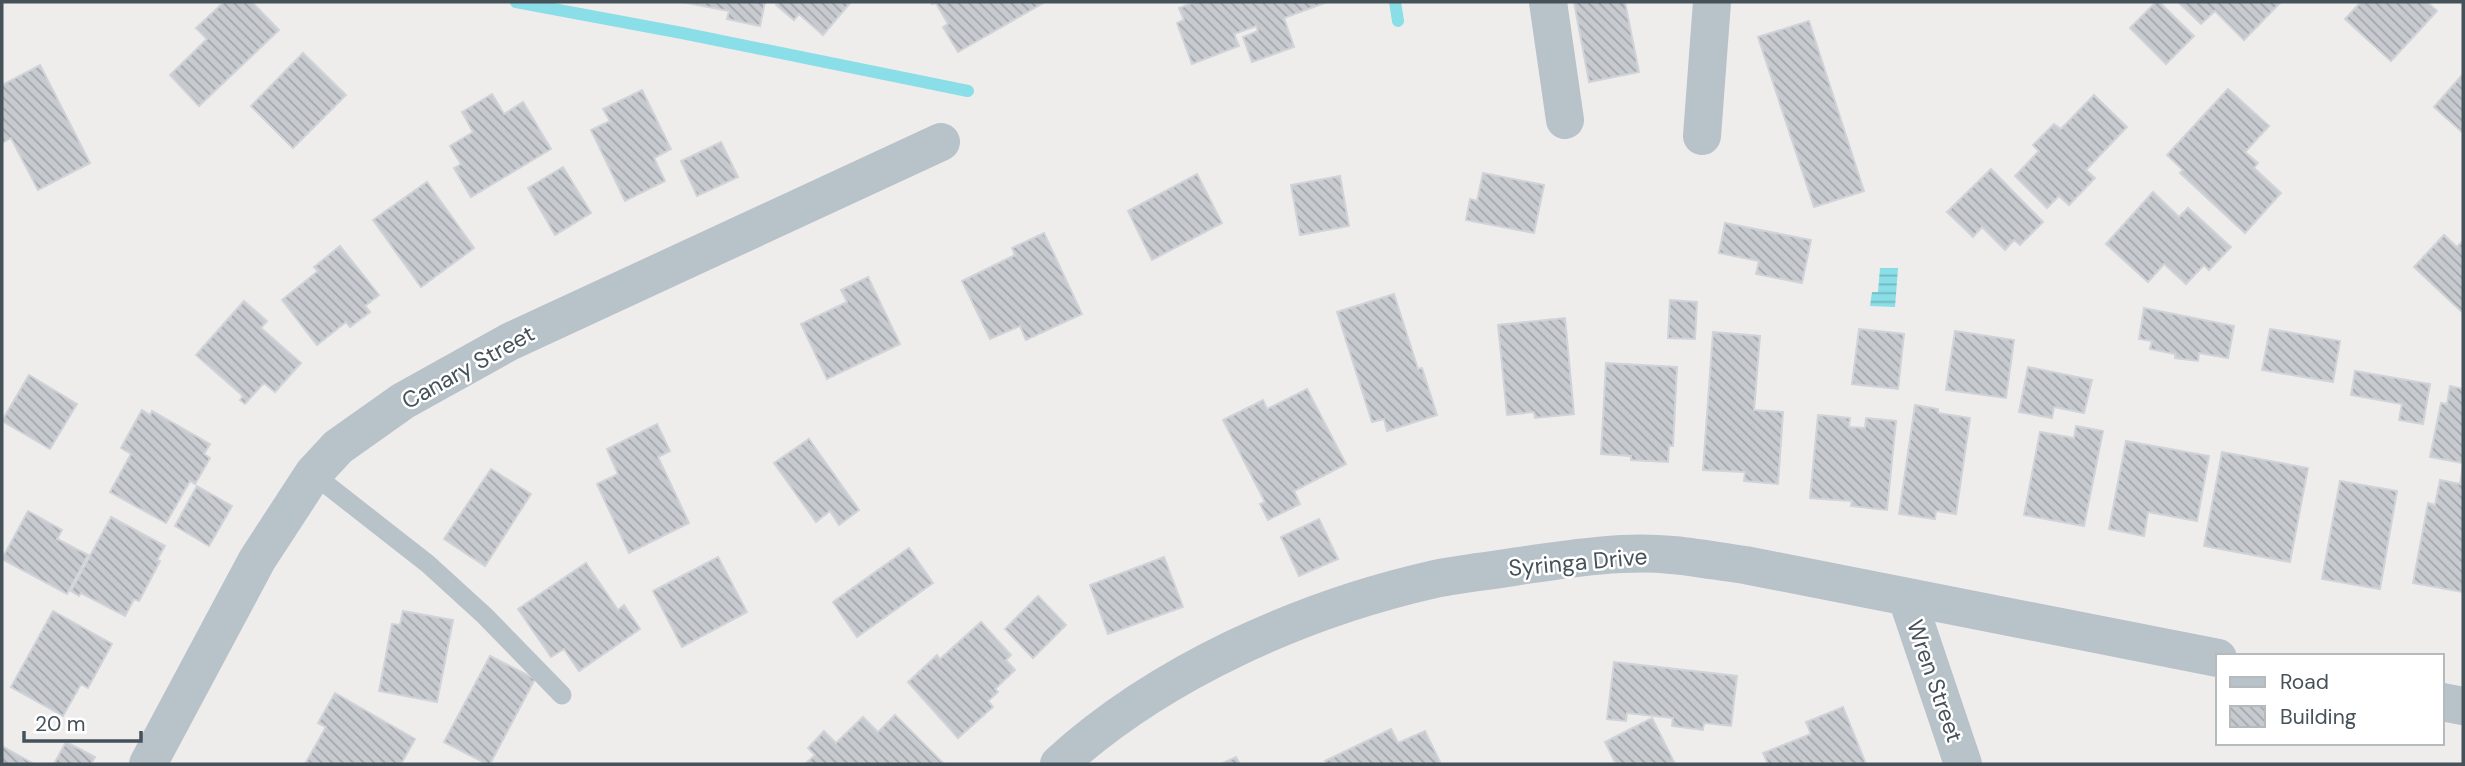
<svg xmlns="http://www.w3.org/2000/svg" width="2465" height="766" viewBox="0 0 2465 766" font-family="'DM Sans',sans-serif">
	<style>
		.water { fill: url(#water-rules) }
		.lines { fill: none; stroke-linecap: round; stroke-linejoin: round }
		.stream { stroke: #8adee7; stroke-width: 12 }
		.building { fill: url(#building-back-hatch); stroke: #d0d3d8; stroke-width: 2 }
		.lane { stroke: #b8c2c9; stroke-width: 19 }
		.street { stroke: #b8c2c9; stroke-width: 38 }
		.labels { text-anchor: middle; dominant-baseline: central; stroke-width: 5; stroke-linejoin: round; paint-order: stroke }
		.street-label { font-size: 23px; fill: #465259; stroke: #fff }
	</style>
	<defs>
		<pattern id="water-rules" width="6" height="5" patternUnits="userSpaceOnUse" patternTransform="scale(1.75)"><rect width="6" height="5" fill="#8adee7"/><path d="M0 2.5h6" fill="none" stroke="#73b7be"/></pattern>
		<pattern id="building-back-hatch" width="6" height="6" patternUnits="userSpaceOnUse" patternTransform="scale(1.75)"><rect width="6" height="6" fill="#c7cacf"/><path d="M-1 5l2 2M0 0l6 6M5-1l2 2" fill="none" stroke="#a3a7ab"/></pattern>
	</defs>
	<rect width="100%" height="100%" fill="#efecec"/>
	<!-- water -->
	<polygon class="water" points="1880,268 1898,268 1895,307 1870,306 1872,292 1878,292"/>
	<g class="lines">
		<!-- stream -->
		<g class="stream">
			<polyline points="516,2 682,33 968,91"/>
			<polyline points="1395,2 1398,21"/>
		</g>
	</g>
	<!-- building -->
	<g class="building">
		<polygon points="224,2 252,2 279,30 199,106 170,75 207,39 196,28"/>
		<polygon points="682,2 765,2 760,26 727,19 729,11"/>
		<polygon points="779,2 851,2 823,35 799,14 794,20 776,5"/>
		<polygon points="931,2 1045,2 958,52 943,27 948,24 936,3 932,4"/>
		<polygon points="1195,2 1327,2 1284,18 1294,47 1252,62 1243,37 1258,31 1256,26 1234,34 1239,46 1192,64 1177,23 1184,20 1179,8"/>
		<polygon points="1574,2 1625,2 1639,72 1589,82"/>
		<polygon points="2156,2 2159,2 2194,36 2166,64 2130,28"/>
		<polygon points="2178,2 2281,2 2244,40 2215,11 2201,24"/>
		<polygon points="2361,2 2427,2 2437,11 2391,61 2345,19"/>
		<polygon points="1809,21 1864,191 1814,207 1758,37"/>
		<polygon points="303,53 346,95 293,148 251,106"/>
		<polygon points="40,65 90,163 38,190 11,138 2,143 2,85"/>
		<polygon points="2463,74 2463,133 2434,107"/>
		<polygon points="2228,89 2269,126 2245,152 2258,163 2254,168 2281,193 2245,233 2180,173 2183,170 2167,155"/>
		<polygon points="642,90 671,149 654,158 665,181 625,201 591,130 610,121 603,109"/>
		<polygon points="492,94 504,114 523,102 551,149 471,197 454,168 461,164 450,146 473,132 462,112"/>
		<polygon points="2094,95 2127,127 2086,170 2095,178 2069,205 2059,196 2047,208 2015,176 2039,151 2033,145 2054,124 2061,129"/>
		<polygon points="721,142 738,177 697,196 681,161"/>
		<polygon points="563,167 591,213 555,235 528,188"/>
		<polygon points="1991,169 2043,222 2020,245 2014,240 2005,250 1982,227 1973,237 1947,212"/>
		<polygon points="1483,173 1544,185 1534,233 1466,220 1470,199 1477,201"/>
		<polygon points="1197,174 1222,223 1152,260 1128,211"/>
		<polygon points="1340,176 1349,226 1300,235 1291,185"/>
		<polygon points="427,182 474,248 421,287 373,220"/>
		<polygon points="2153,192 2179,217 2188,208 2231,247 2209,270 2204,265 2186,284 2164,264 2148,282 2106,244"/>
		<polygon points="1725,223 1811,240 1802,283 1756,274 1759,261 1719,253"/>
		<polygon points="1044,233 1082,314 1026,340 1020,326 990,339 962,281 1015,255 1012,248"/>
		<polygon points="2444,235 2457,247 2463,241 2463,313 2414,267"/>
		<polygon points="340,246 379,295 365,306 370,312 350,327 346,322 317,345 282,300 318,271 314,267"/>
		<polygon points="868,277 900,344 827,379 801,324 847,302 841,290"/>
		<polygon points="1394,294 1418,369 1422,368 1437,415 1387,431 1384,419 1372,422 1337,312"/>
		<polygon points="1670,300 1697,302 1695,339 1668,338"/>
		<polygon points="244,301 267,321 261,328 301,363 275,392 264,383 245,404 240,400 243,396 196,355"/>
		<polygon points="2144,308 2234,326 2228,358 2199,353 2198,361 2175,358 2175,354 2150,349 2152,341 2139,339"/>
		<polygon points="1565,318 1574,414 1535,418 1534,412 1507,415 1498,325"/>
		<polygon points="1859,329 1904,334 1898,389 1852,384"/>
		<polygon points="2270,329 2340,341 2333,382 2262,370"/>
		<polygon points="1955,331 2014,340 2006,398 1946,390"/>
		<polygon points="1713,332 1760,336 1754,410 1783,412 1778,484 1744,481 1745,472 1703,470"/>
		<polygon points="1606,363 1677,367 1673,446 1669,446 1668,462 1631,460 1631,456 1601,454"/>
		<polygon points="2028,367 2092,380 2084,413 2054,407 2052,418 2019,412"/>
		<polygon points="2355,371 2430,384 2423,424 2399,420 2402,404 2351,395"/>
		<polygon points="29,375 77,404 50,449 2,421"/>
		<polygon points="2450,386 2463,389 2463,463 2430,457 2441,403 2447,404"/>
		<polygon points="1307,389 1346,464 1294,491 1300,504 1268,520 1260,504 1265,502 1223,420 1263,400 1267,409"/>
		<polygon points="1915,405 1938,409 1938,413 1970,418 1956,514 1936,511 1935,519 1899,514"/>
		<polygon points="142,410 150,415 152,411 210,444 204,454 210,458 195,484 190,481 166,523 110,492 131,454 121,448"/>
		<polygon points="1818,415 1850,418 1849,427 1865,428 1866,418 1896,421 1887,510 1851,506 1852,501 1810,498"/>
		<polygon points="657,424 670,451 658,457 689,523 629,553 597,484 618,474 607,449"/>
		<polygon points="2076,426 2103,431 2084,526 2024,515 2040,432 2074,438"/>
		<polygon points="809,439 859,510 839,525 830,511 816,522 774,463"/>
		<polygon points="2126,441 2209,456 2197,521 2148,512 2144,536 2109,529"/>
		<polygon points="2222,452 2308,468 2290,562 2204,546"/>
		<polygon points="2463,466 2463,592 2413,583 2428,503 2435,505 2440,480 2460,484"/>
		<polygon points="491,469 531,494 485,566 444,539"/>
		<polygon points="2340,481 2397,491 2380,589 2322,579"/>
		<polygon points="197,486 232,506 209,546 175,526"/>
		<polygon points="28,511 62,530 57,539 88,555 67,594 2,559"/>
		<polygon points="111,517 165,546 157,560 160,561 139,601 134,599 125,616 81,593 79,596 71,591"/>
		<polygon points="1319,519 1338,559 1299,576 1281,537"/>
		<polygon points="909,548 933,583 857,637 833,602"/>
		<polygon points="718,557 747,612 682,647 653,591"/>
		<polygon points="1164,557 1183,607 1108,634 1090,585"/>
		<polygon points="586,563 618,610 624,605 640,629 579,671 564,649 551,657 518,609"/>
		<polygon points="1038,596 1066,625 1033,658 1005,629"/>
		<polygon points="53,611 112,644 88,688 81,684 63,716 11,687"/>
		<polygon points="403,611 453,620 437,702 379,691 392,624 400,625"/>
		<polygon points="981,622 1011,655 1006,660 1015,670 995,689 998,692 988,701 993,707 958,738 908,682 937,655 940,659"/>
		<polygon points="490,656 535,679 490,764 487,764 444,742"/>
		<polygon points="1614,662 1737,676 1731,726 1704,723 1703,730 1672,726 1673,718 1627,713 1626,721 1607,719"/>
		<polygon points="335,693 415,739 401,764 305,764 326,727 318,723"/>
		<polygon points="1843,707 1866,764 1768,764 1763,753 1811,734 1806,722"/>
		<polygon points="895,715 944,764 805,764 815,755 808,748 824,731 836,743 863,717 878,732"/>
		<polygon points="1652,718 1675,764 1616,764 1605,742"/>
		<polygon points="1391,729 1398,743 1425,731 1441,764 1327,764 1325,761"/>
		<polygon points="66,742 95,757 91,764 54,764"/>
		<polygon points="2,746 34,764 2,764"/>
		<polygon points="1236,757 1240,764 1221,764"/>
	</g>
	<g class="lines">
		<!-- lane -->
		<polyline class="lane" points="313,474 428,564 485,616 562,695"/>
		<!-- street -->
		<g class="street">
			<polyline points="1548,2 1565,120"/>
			<polyline points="1702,136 1712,2"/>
			<polyline points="1907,598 1963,764"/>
			<polyline points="2442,702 2463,706"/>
			<polyline points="148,764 257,560 313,474 338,447 403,401 509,342 941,142"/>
			<path d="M1059 764C1160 672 1302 609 1435 579 1463 573 1491 571 1519 566 1567 559 1623 550 1672 555 1696 557 1721 562 1745 565L2218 658"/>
		</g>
	</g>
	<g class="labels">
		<!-- street labels -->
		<g class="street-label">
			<text transform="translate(468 367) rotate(-29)">Canary Street</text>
			<text transform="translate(1578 562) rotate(-5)">Syringa Drive</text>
			<text transform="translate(1935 681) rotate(71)">Wren Street</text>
		</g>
	</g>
	<!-- border -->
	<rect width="2465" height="766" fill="none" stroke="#465259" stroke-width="7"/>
	<!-- legend -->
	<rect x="2216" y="654" width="228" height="91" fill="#ffffff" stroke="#b5babd" stroke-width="2"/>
	<rect x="2230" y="677" width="35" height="10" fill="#b8c2c9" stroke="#b5babd" stroke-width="2"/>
	<text x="2280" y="689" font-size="21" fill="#465259">Road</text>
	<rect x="2230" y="706" width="35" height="21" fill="url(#building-back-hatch)" stroke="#b5babd" stroke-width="2"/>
	<text x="2280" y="724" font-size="21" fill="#465259">Building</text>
	<!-- scale -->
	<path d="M24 731v10h117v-10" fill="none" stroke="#465259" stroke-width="3.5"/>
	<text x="35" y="731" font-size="21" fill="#465259" stroke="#ffffff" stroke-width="5" paint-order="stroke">20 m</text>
</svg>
